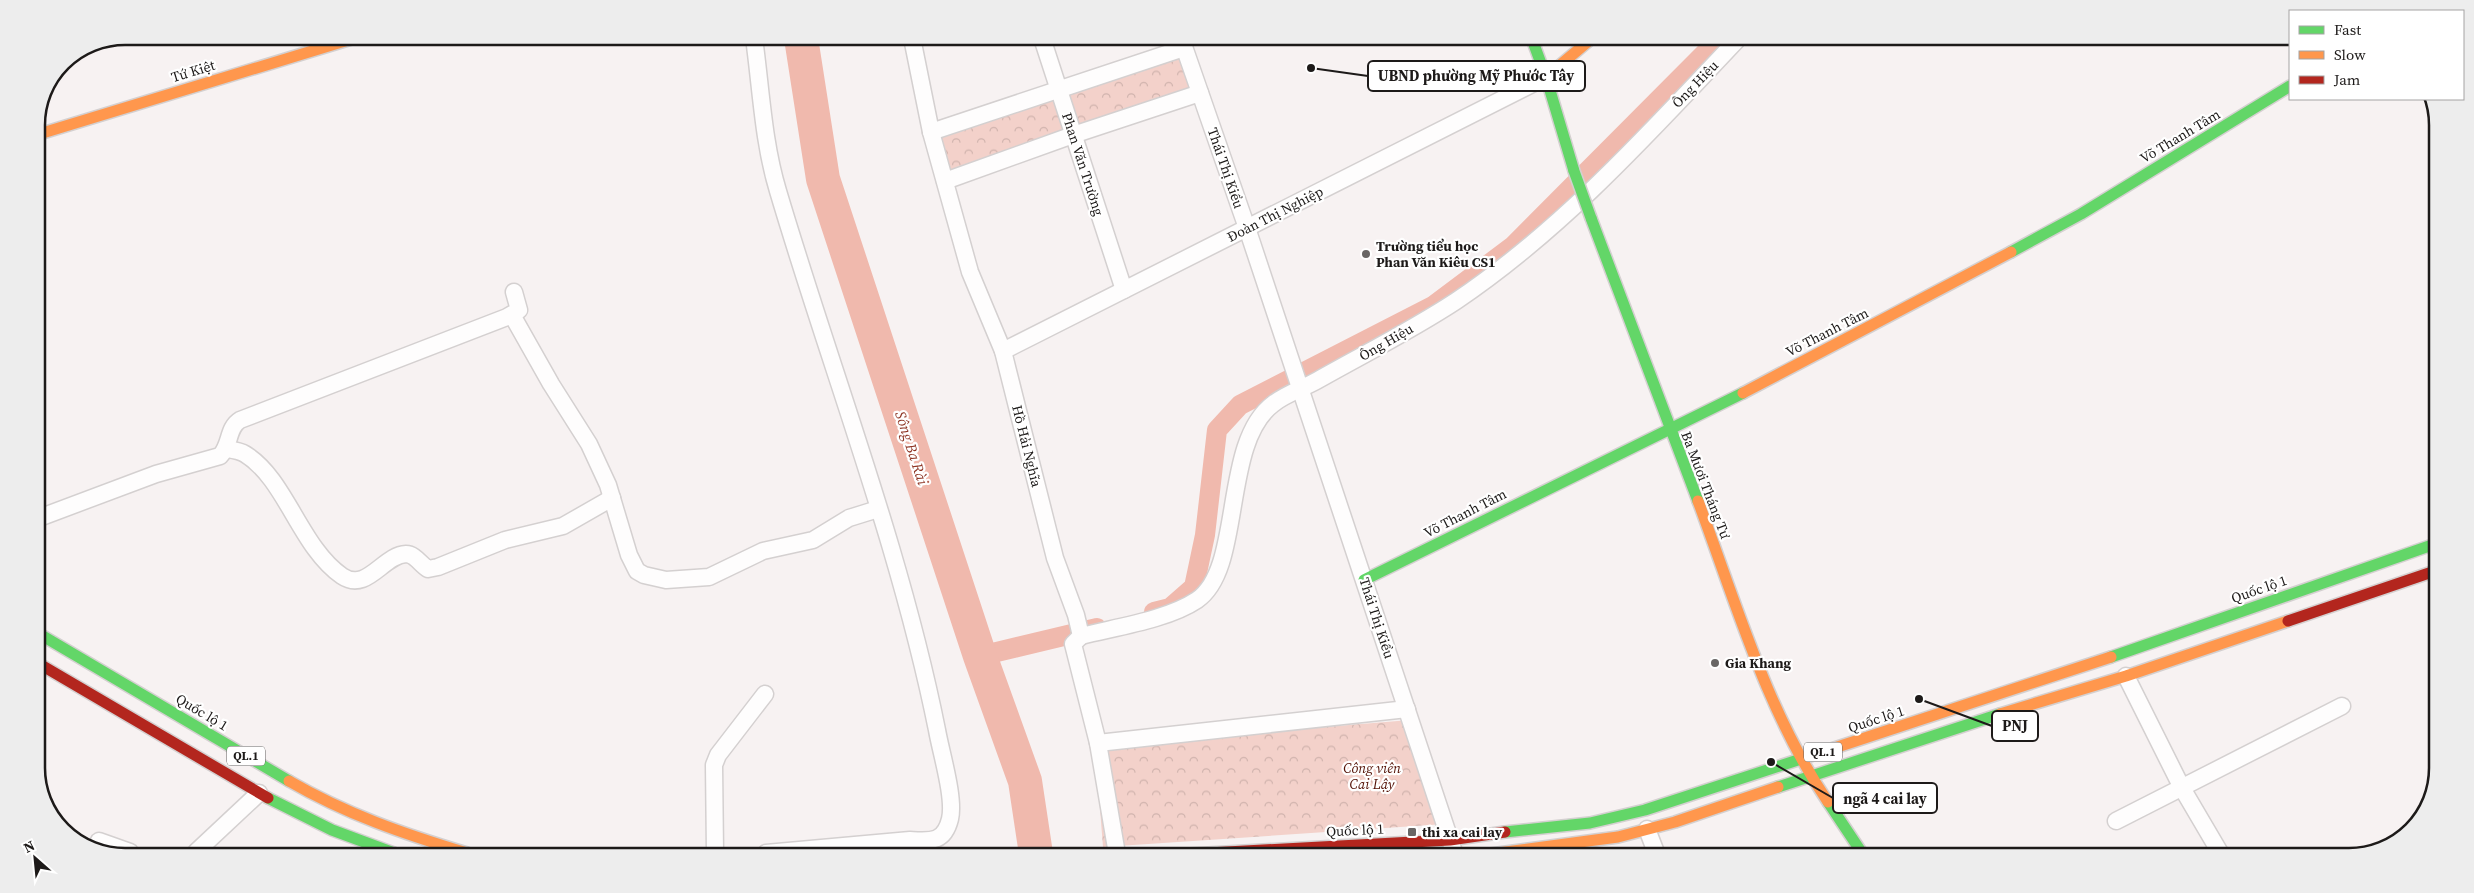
<svg xmlns="http://www.w3.org/2000/svg" width="2474" height="893" viewBox="0 0 2474 893" font-family="'Source Serif 4',serif">
	<style>
		.forest { fill: url(#forest-crowns) }
		.lines { fill: none; stroke-linecap: round; stroke-linejoin: round }
		.canal { stroke: #f0b9ad; stroke-width: 20 }
		.river { stroke: #f0b9ad; stroke-width: 34 }
		.street-casing { stroke: #d4d0d0; stroke-width: 19 }
		.fast-casing { stroke: #d4d0d0; stroke-width: 14 }
		.slow-casing { stroke: #d4d0d0; stroke-width: 14 }
		.jam-casing { stroke: #d4d0d0; stroke-width: 14 }
		.street { stroke: #fefdfd; stroke-width: 16 }
		.fast { stroke: #63d668; stroke-width: 11 }
		.slow { stroke: #ff974d; stroke-width: 11 }
		.jam { stroke: #b3261e; stroke-width: 11 }
		.fast-bridge-casing { stroke: #d4d0d0; stroke-width: 14; stroke-linecap: butt }
		.fast-bridge { stroke: #63d668; stroke-width: 11 }
		.poi-dot { fill: #696665; stroke: #fff; stroke-width: 2 }
		.labels { text-anchor: middle; dominant-baseline: central; stroke-width: 4.5; stroke-linejoin: round; paint-order: stroke }
		.shield { fill: #fff; stroke: #615f5e; stroke-width: 1 }
		.shield-label { font-size: 12px; font-weight: bold; fill: #1d1a19 }
		.street-label { font-size: 14px; fill: #1d1a19; stroke: #fff }
		.poi-label { font-size: 14px; font-weight: bold; fill: #1d1a19; stroke: #fff; text-anchor: start }
		.park-label { font-size: 14px; font-style: italic; fill: #531004; stroke: #fff }
		.water-label { font-size: 15px; font-style: italic; fill: #8e3524; stroke: #fff }
		.rim { fill: none; stroke: #1d1a19; stroke-width: 2.5 }
		.leader { fill: none; stroke: #1d1a19; stroke-width: 2 }
		.callout-dot { fill: #1d1a19; stroke: #fff; stroke-width: 2 }
		.callout { fill: #fff; stroke: #1d1a19; stroke-width: 2 }
		.callout-label { font-size: 15px; text-anchor: middle; font-weight: bold; fill: #1d1a19 }
	</style>
	<defs>
		<pattern id="forest-crowns" width="20" height="18" patternUnits="userSpaceOnUse" patternTransform="scale(1.25)"><rect width="20" height="18" fill="#f3d1ca"/><path d="M2 6a3 3 0 1 1 6 0M12 15a3 3 0 1 1 6 0" fill="none" stroke="#d0b3ad"/></pattern>
	</defs>
	<rect width="100%" height="100%" fill="#f7f2f2"/>
	<!-- forest -->
	<g class="forest">
		<polygon points="1184,48 1200,93 945,181 931,132"/>
		<polygon points="1410,720 1445,824 1103,847 1095,746"/>
	</g>
	<g class="lines">
		<!-- canal -->
		<g class="canal">
			<polyline points="1154,612 1170,608 1194,587 1205,535 1217,430 1240,405 1433,306 1513,246 1718,40"/>
			<polyline points="980,656 1097,628"/>
		</g>
		<!-- river -->
		<polyline class="river" points="801,38 823,179 980,656 1025,781 1036,854"/>
		<defs>
			<g id="street">
				<path d="M754 38C761 88 763 142 778 191 831 370 900 546 937 730 941 753 955 798 950 819 944 843 931 841 910 840L766 853"/>
				<polyline points="912,38 931,132 970,272 1003,351 1055,558 1076,615 1081,636"/>
				<polyline points="1042,38 1124,290"/>
				<polyline points="1181,38 1247,228 1455,855"/>
				<polyline points="931,132 1184,48"/>
				<polyline points="945,181 1073,135 1200,93"/>
				<polyline points="512,315 551,384 589,444 608,485 629,555 637,571 644,575 666,580 709,577 763,551 813,540 849,518 878,509"/>
				<polyline points="1003,351 1546,77"/>
				<path d="M227 449C233 450 240 451 245 454 286 479 300 547 342 576 367 593 383 555 406 554 415 554 421 565 428 569L438 567 505 540 563 526 612 498"/>
				<path d="M36 519 156 474 220 456C231 445 227 428 240 420L507 317 519 310 514 292"/>
				<path d="M1081 636C1116 627 1167 620 1197 600 1244 568 1221 443 1273 404 1285 394 1304 388 1318 380 1364 354 1412 330 1456 301 1563 229 1650 132 1737 40"/>
				<polyline points="1081,636 1073,644 1098,743 1117,854"/>
				<polyline points="2126,676 2182,788 2222,856"/>
				<polyline points="1098,743 1407,709"/>
				<polyline points="2116,821 2342,706"/>
				<polyline points="1647,829 1657,855"/>
				<polyline points="99,841 130,852"/>
				<polyline points="196,852 259,793"/>
				<polyline points="715,853 714,765 718,755 765,694"/>
			</g>
			<g id="fast">
				<polyline points="1532,39 1546,77 1574,171"/>
				<polyline points="1591,218 1698,501"/>
				<polyline points="2011,252 2081,214 2290,86"/>
				<polyline points="1364,580 1743,393"/>
				<polyline points="36,632 289,781"/>
				<polyline points="2111,657 2435,544"/>
				<polyline points="1778,787 2000,714"/>
				<polyline points="268,798 332,830 394,853"/>
				<polyline points="1828,802 1864,856"/>
				<polyline points="1505,832 1590,823 1645,810 1807,757"/>
			</g>
			<g id="slow">
				<polyline points="1546,77 1591,39"/>
				<polyline points="36,135 358,37"/>
				<polyline points="1743,393 2011,252"/>
				<path d="M1698 501C1736 603 1767 712 1828 802"/>
				<polyline points="2000,714 2126,676 2288,621"/>
				<polyline points="1807,757 2111,657"/>
				<path d="M289 781C346 814 404 834 467 853"/>
				<polyline points="1483,855 1618,837 1675,822 1778,787"/>
			</g>
			<g id="jam">
				<polyline points="2288,621 2435,571"/>
				<polyline points="36,662 268,798"/>
				<polyline points="1190,854 1450,840 1505,832"/>
			</g>
		</defs>
		<!-- street casing -->
		<use href="#street" class="street-casing"/>
		<!-- fast casing -->
		<use href="#fast" class="fast-casing"/>
		<!-- slow casing -->
		<use href="#slow" class="slow-casing"/>
		<!-- jam casing -->
		<use href="#jam" class="jam-casing"/>
		<!-- street -->
		<use href="#street" class="street"/>
		<!-- fast -->
		<use href="#fast" class="fast"/>
		<!-- slow -->
		<use href="#slow" class="slow"/>
		<!-- jam -->
		<use href="#jam" class="jam"/>
		<defs>
			<polyline id="fast-bridge" points="1574,171 1591,218"/>
		</defs>
		<!-- fast-bridge casing -->
		<use href="#fast-bridge" class="fast-bridge-casing"/>
		<!-- fast-bridge -->
		<use href="#fast-bridge" class="fast-bridge"/>
	</g>
	<!-- markers -->
	<g class="poi-dot">
		<circle cx="1366" cy="254" r="5"/>
		<circle cx="1715" cy="663" r="5"/>
		<rect x="1407" y="827" width="10" height="10" rx="2.5"/>
	</g>
	<g class="labels">
		<!-- shield labels -->
		<g class="shield">
			<rect x="1804" y="742.5" width="38" height="19" rx="4"/>
			<rect x="227" y="746.5" width="38" height="19" rx="4"/>
		</g>
		<g class="shield-label">
			<text x="1823" y="752">QL.1</text>
			<text x="246" y="756">QL.1</text>
		</g>
		<!-- street labels -->
		<g class="street-label">
			<text transform="translate(193 71) rotate(-17)">Tứ Kiệt</text>
			<text transform="translate(1695 84) rotate(-46)">Ông Hiệu</text>
			<text transform="translate(2180 136) rotate(-31)">Võ Thanh Tâm</text>
			<text transform="translate(1083 164) rotate(72)">Phan Văn Trường</text>
			<text transform="translate(1226 168) rotate(71)">Thái Thị Kiểu</text>
			<text transform="translate(1275 214) rotate(-27)">Đoàn Thị Nghiệp</text>
			<text transform="translate(1827 332) rotate(-27)">Võ Thanh Tâm</text>
			<text transform="translate(1386 342) rotate(-30)">Ông Hiệu</text>
			<text transform="translate(1027 446) rotate(76)">Hồ Hải Nghĩa</text>
			<text transform="translate(1706 485) rotate(69)">Ba Mươi Tháng Tư</text>
			<text transform="translate(1465 513) rotate(-27)">Võ Thanh Tâm</text>
			<text transform="translate(2259 589) rotate(-19)">Quốc lộ 1</text>
			<text transform="translate(1377 618) rotate(72)">Thái Thị Kiểu</text>
			<text transform="translate(202 712) rotate(31)">Quốc lộ 1</text>
			<text transform="translate(1876 719) rotate(-18)">Quốc lộ 1</text>
			<text transform="translate(1355 830) rotate(-3)">Quốc lộ 1</text>
		</g>
		<!-- poi labels -->
		<g class="poi-label">
			<text x="1376" y="246">Trường tiểu học<tspan x="1376" dy="16">Phan Văn Kiêu CS1</tspan></text>
			<text x="1725" y="663">Gia Khang</text>
			<text x="1422" y="832">thi xa cai lay</text>
		</g>
		<!-- park labels -->
		<g class="park-label">
			<text x="1372" y="768">Công viên<tspan x="1372" dy="16">Cai Lậy</tspan></text>
		</g>
		<!-- water labels -->
		<g class="water-label">
			<text transform="translate(912 448) rotate(72)">Sông Ba Rài</text>
		</g>
	</g>
	<!-- crop -->
	<path d="M0 0H2474V893H0ZM125 45H2349A80 80 0 0 1 2429 125V768A80 80 0 0 1 2349 848H125A80 80 0 0 1 45 768V125A80 80 0 0 1 125 45Z" fill="#ededed" fill-rule="evenodd"/>
	<path class="rim" d="M125 45H2349A80 80 0 0 1 2429 125V768A80 80 0 0 1 2349 848H125A80 80 0 0 1 45 768V125A80 80 0 0 1 125 45Z"/>
	<!-- callouts -->
	<path class="leader" d="M1311 68L1368 76M1919 699L1992 726M1771 762L1833 798"/>
	<g class="callout-dot">
		<circle cx="1311" cy="68" r="5"/>
		<circle cx="1919" cy="699" r="5"/>
		<circle cx="1771" cy="762" r="5"/>
	</g>
	<g class="callout">
		<rect x="1368" y="61" width="217" height="30" rx="5"/>
		<rect x="1992" y="711" width="46" height="30" rx="5"/>
		<rect x="1833" y="783" width="104" height="30" rx="5"/>
	</g>
	<g class="callout-label">
		<text x="1476" y="81">UBND phường Mỹ Phước Tây</text>
		<text x="2015" y="731">PNJ</text>
		<text x="1885" y="804">ngã 4 cai lay</text>
	</g>
	<!-- legend -->
	<rect x="2289" y="10" width="175" height="90" fill="#ffffff" stroke="#a5a3a3"/>
	<rect x="2299" y="26" width="25" height="8" fill="#63d668" stroke="#a5a3a3"/>
	<text x="2334" y="35" font-size="15" fill="#1d1a19">Fast</text>
	<rect x="2299" y="51" width="25" height="8" fill="#ff974d" stroke="#a5a3a3"/>
	<text x="2334" y="60" font-size="15" fill="#1d1a19">Slow</text>
	<rect x="2299" y="76" width="25" height="8" fill="#b3261e" stroke="#a5a3a3"/>
	<text x="2334" y="85" font-size="15" fill="#1d1a19">Jam</text>
	<!-- north arrow -->
	<g transform="translate(35 858) rotate(333)" stroke="#ffffff" stroke-width="4" paint-order="stroke">
	<path d="M0-4L9 19L0 12L-9 19Z" fill="#1d1a19"/>
	<text y="-8" font-size="14" font-weight="bold" text-anchor="middle" fill="#1d1a19">N</text>
	</g>
</svg>
